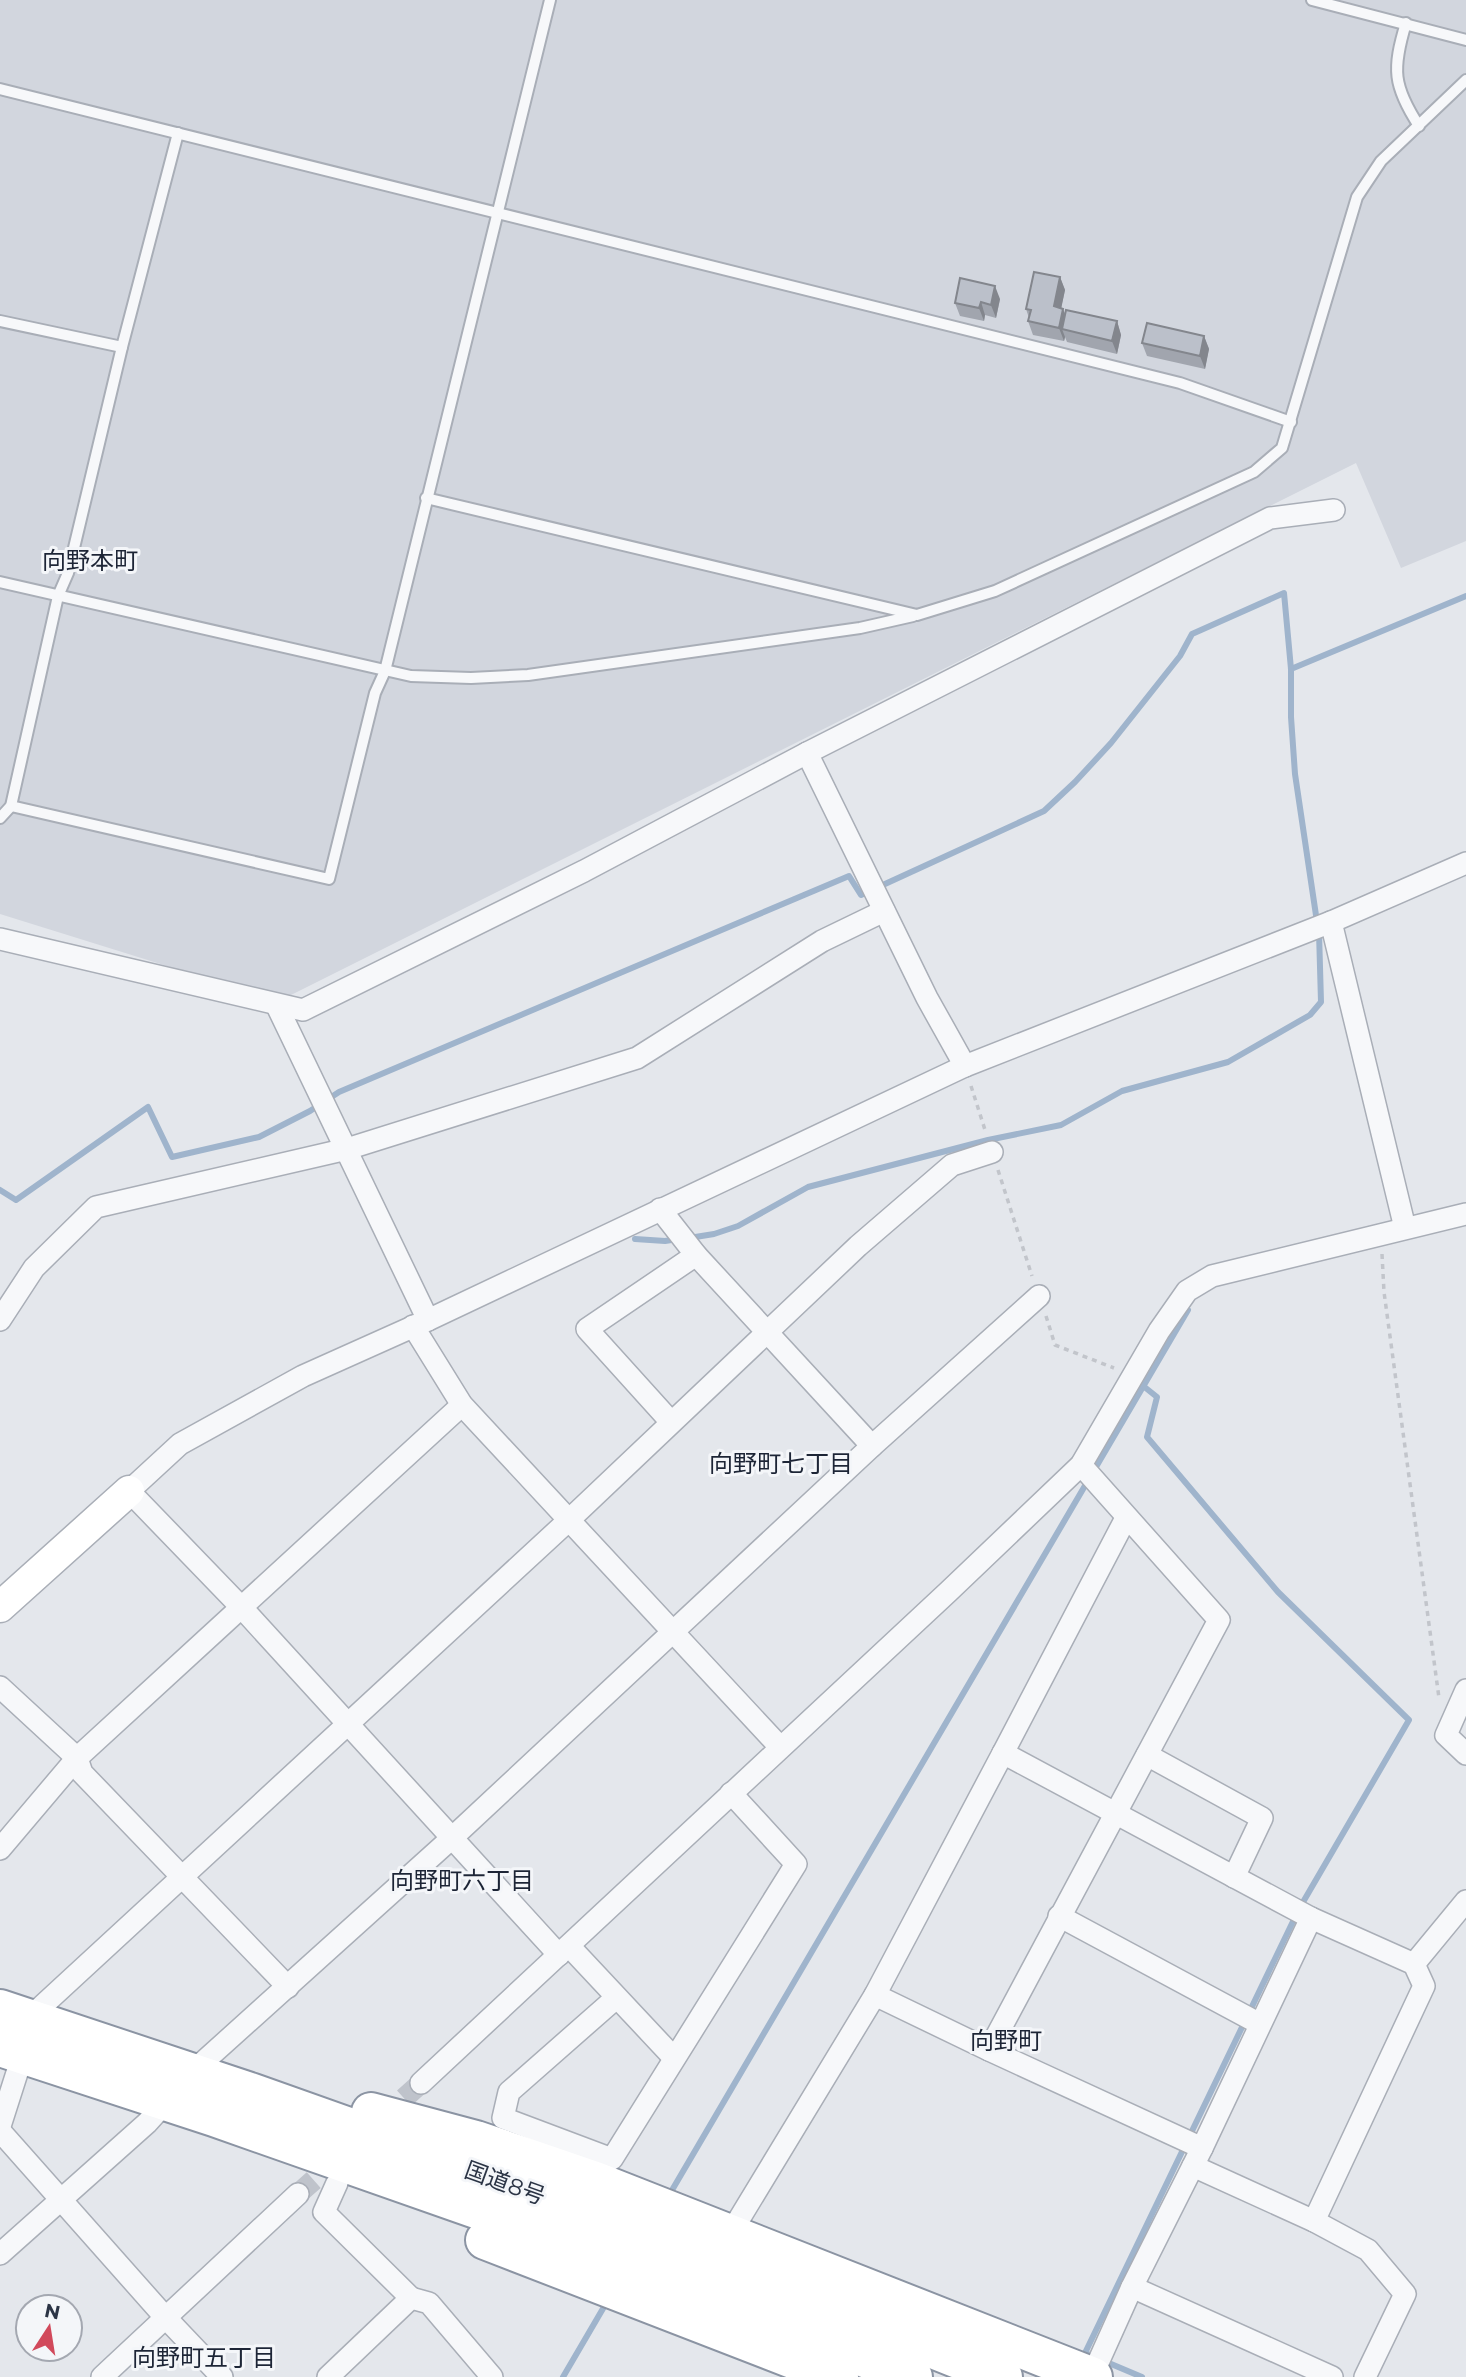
<svg xmlns="http://www.w3.org/2000/svg" width="1466" height="2377" viewBox="0 0 1466 2377" font-family="Montserrat,'Noto Sans JP',sans-serif">
	<style>
		.built { fill: #d2d6de }
		.lines { fill: none; stroke-linecap: round; stroke-linejoin: round }
		.stream { stroke: #9fb4cc; stroke-width: 6 }
		.street-tunnel { stroke: #bfc3cb; stroke-width: 21; stroke-dasharray: 21 10; stroke-linecap: butt }
		.lane-casing { stroke: #a9aeb7; stroke-width: 14 }
		.street-casing { stroke: #a9aeb7; stroke-width: 24 }
		.secondary-casing { stroke: #a9aeb7; stroke-width: 33 }
		.highway-casing { stroke: #8b94a3; stroke-width: 42 }
		.path { stroke: #c2c5cb; stroke-width: 3.5; stroke-dasharray: 5 5; stroke-linecap: butt }
		.lane { stroke: #f7f8fa; stroke-width: 10 }
		.street { stroke: #f7f8fa; stroke-width: 21 }
		.secondary { stroke: #fff; stroke-width: 30 }
		.highway { stroke: #fff; stroke-width: 38 }
		.wall { fill: #a1a5ae }
		.shaded-wall { fill: #83868d }
		.building { fill: #bbc0ca; stroke: #83868d; stroke-width: 2 }
		.labels { text-anchor: middle; dominant-baseline: central; stroke-width: 6; stroke-linejoin: round; paint-order: stroke }
		.street-label { font-size: 23px; fill: #2b3445; stroke: #f4f6f9 }
		.neighbourhood-label { font-size: 24px; fill: #1d2536; stroke: #f4f6f9 }
	</style>
	<rect width="100%" height="100%" fill="#e4e7ec"/>
	<!-- built -->
	<polygon class="built" points="0,0 1466,0 1466,541 1401,568 1356,463 279,1001 0,914"/>
	<g class="lines">
		<!-- stream -->
		<g class="stream">
			<polyline points="1291,669 1466,596"/>
			<polyline points="0,1190 16,1200 148,1107 172,1157 259,1137 310,1111 339,1092 849,876 861,895 1044,811 1075,782 1111,743 1180,656 1192,634 1284,593 1291,669 1291,717 1295,774 1317,922"/>
			<polyline points="689,1238 714,1234 738,1226 808,1187 988,1140 1061,1125 1122,1091 1228,1062 1310,1015 1321,1002 1319,932"/>
			<polyline points="635,1239 665,1241 678,1239"/>
			<polyline points="668,2197 1188,1310"/>
			<polyline points="563,2377 608,2300"/>
			<polyline points="1142,2377 1085,2353 1299,1909 1409,1720 1278,1592 1147,1437 1157,1397 1142,1385"/>
		</g>
		<!-- street-tunnel -->
		<g class="street-tunnel">
			<polyline points="381,2119 421,2083"/>
			<polyline points="298,2194 342,2155"/>
		</g>
		<defs>
			<g id="lane">
				<polyline points="1312,0 1466,40"/>
				<path d="M1406 23C1392 69 1393 86 1419 126"/>
				<polyline points="0,89 1180,383 1291,422"/>
				<polyline points="0,321 122,347 178,133"/>
				<polyline points="426,498 917,615 995,591 1254,472 1282,448 1357,197 1381,161 1466,80"/>
				<polyline points="0,582 411,676 471,678 528,675 860,628 913,616"/>
				<polyline points="11,806 329,879 375,693 385,671 550,0"/>
				<polyline points="0,818 11,806 58,596 68,573 122,347"/>
			</g>
			<g id="street">
				<polyline points="807,753 927,998 965,1066"/>
				<polyline points="1331,922 1405,1228"/>
				<polyline points="0,939 303,1010 584,871 807,753 1270,518 1334,510"/>
				<polyline points="277,1006 428,1320"/>
				<polyline points="660,1209 696,1255 872,1446"/>
				<polyline points="0,1320 34,1268 96,1207 347,1149 637,1058 822,941 884,911"/>
				<polyline points="413,1326 462,1405 780,1747"/>
				<polyline points="671,1422 587,1329 696,1255"/>
				<polyline points="0,1687 77,1758 82,1773 288,1987"/>
				<polyline points="1466,1690 1446,1735 1466,1754"/>
				<polyline points="1003,1753 1126,1518"/>
				<polyline points="1147,1755 1262,1818 1234,1877"/>
				<polyline points="0,1849 77,1758 462,1405"/>
				<polyline points="1059,1916 1260,2024"/>
				<polyline points="569,1946 674,2058"/>
				<polyline points="559,1955 242,1608 129,1491 180,1444 303,1376 428,1320 965,1066 1331,922 1466,863"/>
				<polyline points="1414,1964 1466,1901"/>
				<polyline points="875,1995 989,2050 1202,2148"/>
				<polyline points="616,1998 509,2092 503,2118 612,2159 796,1864 731,1793"/>
				<polyline points="28,2019 569,1520 858,1246 952,1165 992,1152"/>
				<polyline points="989,2050 1219,1620 1081,1465"/>
				<polyline points="191,2073 453,1837 872,1446 1039,1296"/>
				<polyline points="421,2083 948,1592 1081,1465 1159,1331 1187,1291 1212,1276 1466,1214"/>
				<polyline points="0,2126 23,2054"/>
				<polyline points="0,2131 165,2317 222,2377"/>
				<polyline points="1193,2166 1314,2221 1368,2250 1405,2294 1365,2377"/>
				<polyline points="337,2183 324,2212 411,2298"/>
				<polyline points="1314,2221 1424,1986 1414,1964 1311,1918 1202,2148 1132,2287 1332,2377"/>
				<polyline points="730,2234 875,1995 1003,1753 1311,1918"/>
				<polyline points="0,2254 147,2123 166,2102"/>
				<polyline points="1092,2376 1132,2287"/>
				<polyline points="102,2377 298,2194"/>
				<polyline points="328,2377 411,2298 429,2303 492,2377"/>
			</g>
			<polyline id="secondary" points="0,1607 129,1491"/>
			<g id="highway">
				<polyline points="0,2009 253,2093 605,2218 1003,2377"/>
				<polyline points="0,2047 214,2117 587,2248 913,2377"/>
				<polyline points="371,2112 476,2140 595,2181 1093,2377"/>
				<polyline points="485,2240 839,2377"/>
			</g>
		</defs>
		<!-- lane casing -->
		<use href="#lane" class="lane-casing"/>
		<!-- street casing -->
		<use href="#street" class="street-casing"/>
		<!-- secondary casing -->
		<use href="#secondary" class="secondary-casing"/>
		<!-- highway casing -->
		<use href="#highway" class="highway-casing"/>
		<!-- path -->
		<g class="path">
			<polyline points="971,1086 986,1133"/>
			<polyline points="998,1170 1032,1276"/>
			<polyline points="1382,1254 1384,1292 1439,1698"/>
			<polyline points="1046,1316 1055,1345 1114,1368"/>
		</g>
		<!-- lane -->
		<use href="#lane" class="lane"/>
		<!-- street -->
		<use href="#street" class="street"/>
		<!-- secondary -->
		<use href="#secondary" class="secondary"/>
		<!-- highway -->
		<use href="#highway" class="highway"/>
	</g>
	<!-- wall -->
	<g class="wall">
		<polygon points="1060,277 1065,290 1061,308 1063,309 1065,314 1117,321 1121,335 1117,354 1067,342 1065,337 1064,341 1033,335 1028,321 1029,318 1026,309"/>
		<polygon points="1000,299 996,318 985,315 984,321 960,316 955,303"/>
		<polygon points="1204,336 1209,349 1205,369 1147,356 1142,343"/>
	</g>
	<!-- shaded-wall -->
	<g class="shaded-wall">
		<polygon points="1060,277 1065,290 1059,319 1054,306"/>
		<polygon points="995,286 1000,299 996,318 991,305"/>
		<polygon points="981,302 985,315 984,321 979,308"/>
		<polygon points="1063,309 1068,322 1062,329 1065,337 1064,341 1059,328"/>
		<polygon points="1117,321 1121,335 1117,354 1112,341"/>
		<polygon points="1204,336 1209,349 1205,369 1200,356"/>
	</g>
	<!-- building -->
	<g class="building">
		<polygon points="1034,272 1060,277 1054,306 1063,309 1059,328 1028,321 1031,310 1026,309"/>
		<polygon points="960,278 995,286 991,305 981,302 979,308 955,303"/>
		<polygon points="1066,310 1117,321 1112,341 1062,329"/>
		<polygon points="1147,323 1204,336 1200,356 1142,343"/>
	</g>
	<g class="labels">
		<!-- street labels -->
		<g class="street-label">
			<text transform="translate(505 2183) rotate(20)">国道8号</text>
		</g>
		<!-- neighbourhood labels -->
		<g class="neighbourhood-label">
			<text x="90" y="560">向野本町</text>
			<text x="781" y="1463">向野町七丁目</text>
			<text x="462" y="1880">向野町六丁目</text>
			<text x="1006" y="2040">向野町</text>
			<text x="204" y="2357">向野町五丁目</text>
		</g>
	</g>
	<!-- north arrow -->
	<g transform="translate(49 2328) rotate(12)"><circle r="33" fill="#f4f6f9" stroke="#a4a8b1" stroke-width="2"/>
	<path d="M0-5L12 26L0 18L-12 26Z" fill="#d1495b"/>
	<text y="-10" font-size="19" font-weight="bold" text-anchor="middle" fill="#2b3445">N</text>
	</g>
</svg>
